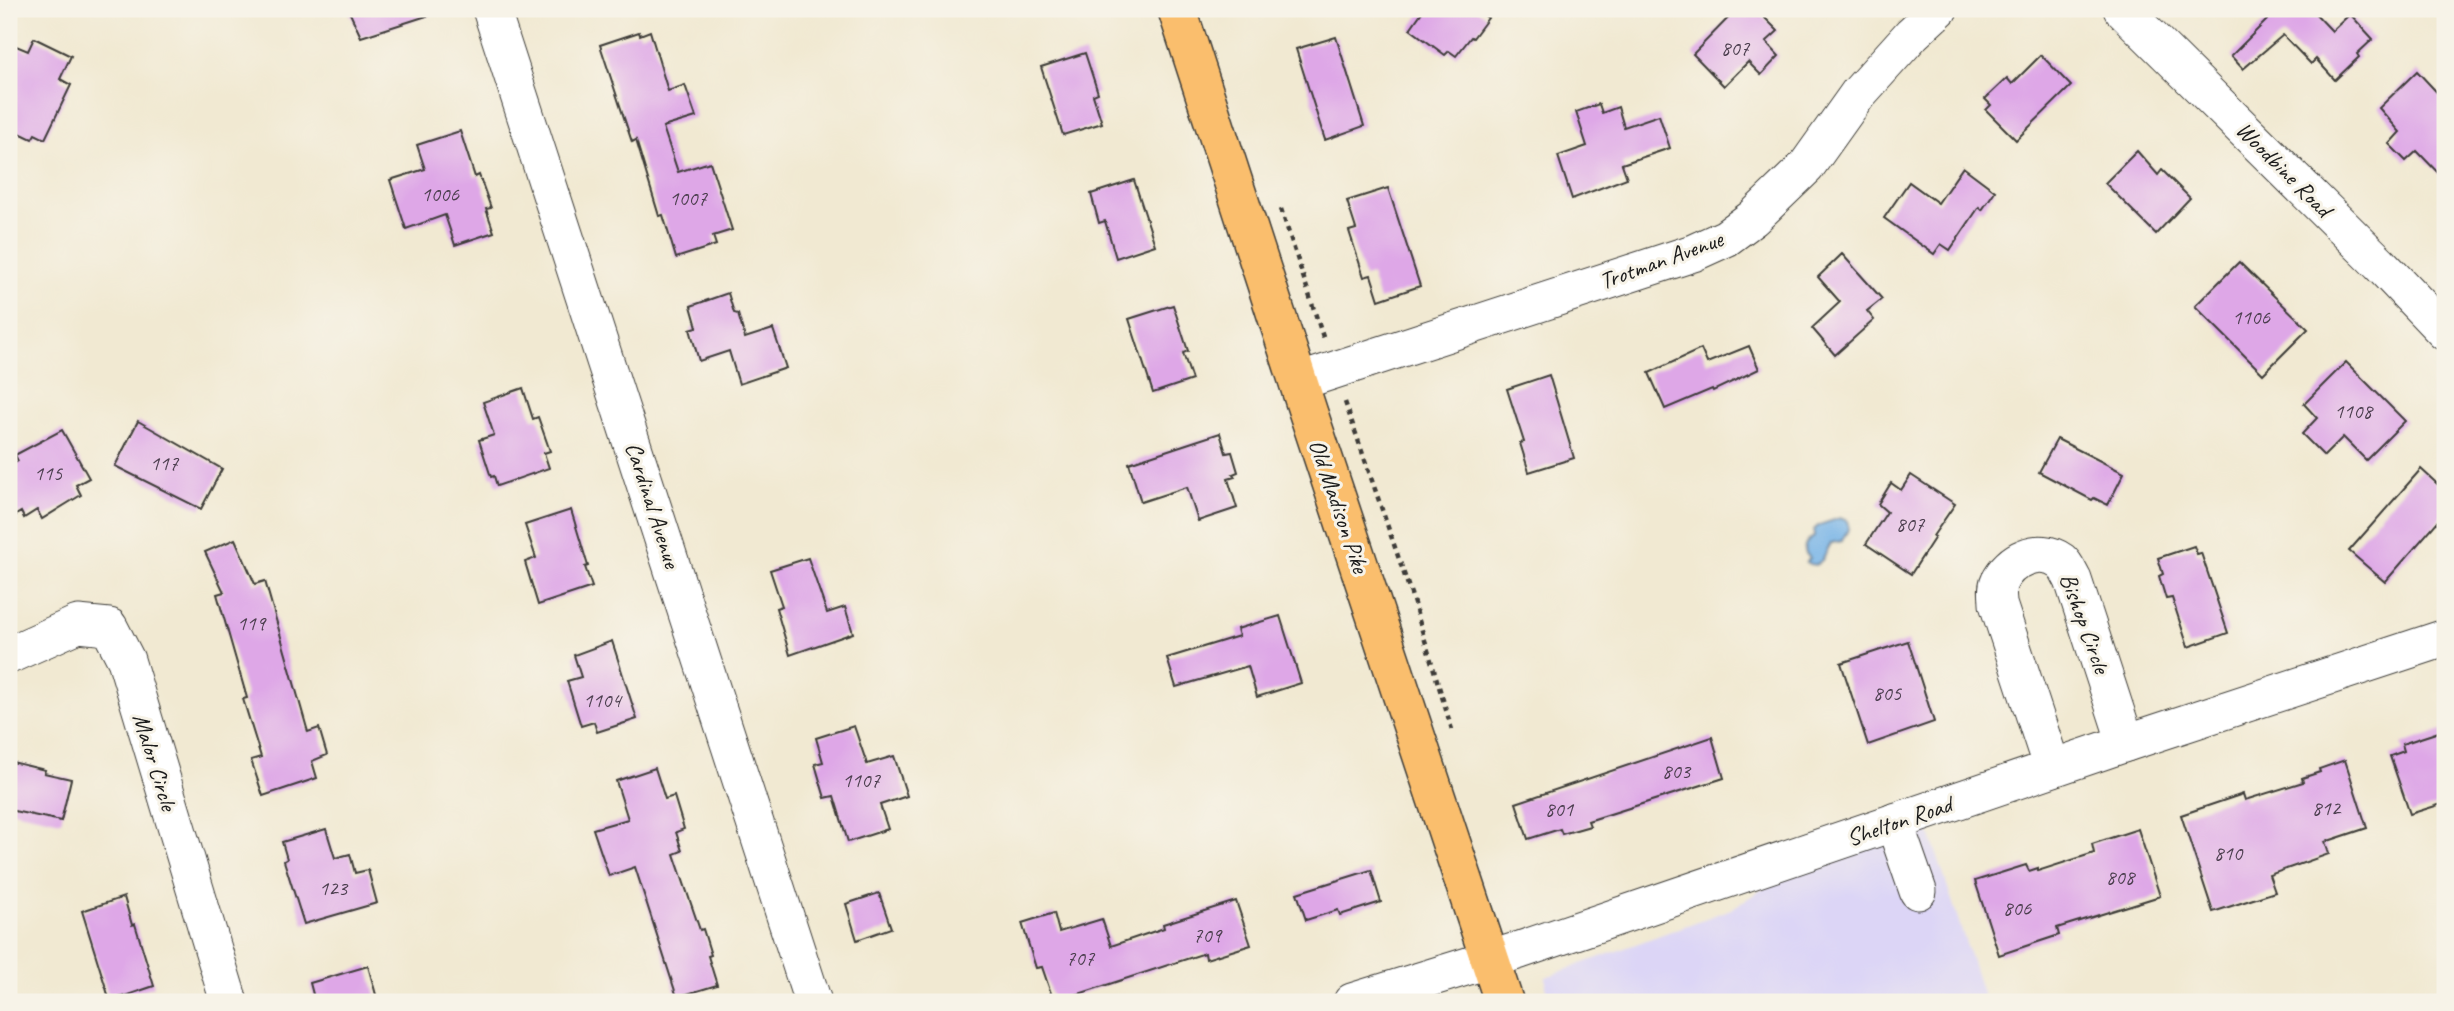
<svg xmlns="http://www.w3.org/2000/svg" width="2454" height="1011" viewBox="0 0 2454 1011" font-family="Caveat,sans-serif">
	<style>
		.built { fill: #dcd5f6 }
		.water { fill: #75b2e7; stroke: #486782; stroke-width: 2 }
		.building { fill: #dea7e7 }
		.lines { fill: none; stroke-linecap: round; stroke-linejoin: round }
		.minor-casing { stroke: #3c3b37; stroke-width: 39 }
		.major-casing { stroke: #3c3b37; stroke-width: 41 }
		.path { stroke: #3c3b37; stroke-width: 4.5; stroke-dasharray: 5 5; stroke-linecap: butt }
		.minor { stroke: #fff; stroke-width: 37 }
		.major { stroke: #fabe6d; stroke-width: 38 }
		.labels { text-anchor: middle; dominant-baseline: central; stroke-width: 6; stroke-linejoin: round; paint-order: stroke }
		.number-label { font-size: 21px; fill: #4c3f4f }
		.street-label { font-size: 24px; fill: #1c1c1c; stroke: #f7f3e8 }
	</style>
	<rect width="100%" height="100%" fill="#f7f3e8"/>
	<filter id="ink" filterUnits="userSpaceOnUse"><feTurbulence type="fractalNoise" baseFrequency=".0143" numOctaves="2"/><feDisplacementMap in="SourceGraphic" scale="14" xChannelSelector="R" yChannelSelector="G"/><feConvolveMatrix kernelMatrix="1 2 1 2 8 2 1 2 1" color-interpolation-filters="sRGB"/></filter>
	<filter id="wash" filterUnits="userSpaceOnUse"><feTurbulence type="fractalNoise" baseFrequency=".00686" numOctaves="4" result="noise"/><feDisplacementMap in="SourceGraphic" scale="28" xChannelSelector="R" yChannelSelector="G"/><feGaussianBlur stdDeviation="1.57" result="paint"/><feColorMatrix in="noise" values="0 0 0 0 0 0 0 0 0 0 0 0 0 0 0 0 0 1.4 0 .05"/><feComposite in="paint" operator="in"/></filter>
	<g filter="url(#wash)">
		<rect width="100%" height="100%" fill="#f1e9d2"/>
		<!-- built -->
		<polygon class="built" points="1927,824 1985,1002 1546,1002 1546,977 1731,909 1783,876"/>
		<!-- water -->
		<path class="water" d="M1840 518 1847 521C1851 531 1845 532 1842 541L1831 543 1822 560 1815 565 1806 563 1810 558C1801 550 1804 542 1814 537V530L1819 525Z"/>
		<g id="blocks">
			<!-- building -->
			<g class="building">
				<polygon points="348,9 433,9 433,14 361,37"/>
				<polygon points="1424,9 1476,9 1488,18 1473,38 1471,37 1456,56 1449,51 1445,55 1410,29"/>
				<polygon points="1737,9 1756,9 1778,31 1766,42 1779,56 1761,75 1748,62 1724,86 1693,54"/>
				<polygon points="2258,9 2314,9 2312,10 2332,31 2350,14 2373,39 2357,54 2359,57 2335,80 2316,59 2311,64 2283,35 2243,69 2231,56 2268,19"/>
				<polygon points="650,31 668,91 685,85 696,117 663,127 678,172 710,162 732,230 713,236 716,245 676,258 663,215 659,216 636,140 632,142 600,45 639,32 640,35"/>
				<polygon points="1336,37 1364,126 1325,140 1296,49"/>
				<polygon points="34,38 71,56 60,79 71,85 45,139 35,134 32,139 9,128 9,43 28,51"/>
				<polygon points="1085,53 1098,93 1093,95 1102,123 1063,135 1041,67"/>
				<polygon points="2041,55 2071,86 2016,140 1986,110 1991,105 1985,99 2007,78 2012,84"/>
				<polygon points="2417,71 2445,101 2445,180 2417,151 2406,161 2389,144 2400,132 2379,108"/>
				<polygon points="1599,104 1602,113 1618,107 1624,127 1659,115 1670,148 1622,164 1627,178 1572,199 1558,156 1587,146 1576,112"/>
				<polygon points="460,131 475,177 479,175 491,208 486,209 494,232 455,245 445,215 406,229 390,180 425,169 417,145"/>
				<polygon points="2137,151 2158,175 2162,170 2190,198 2156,234 2105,183"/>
				<polygon points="1963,167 1995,191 1982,210 1979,207 1950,250 1941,244 1934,254 1884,218 1909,182 1938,203"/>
				<polygon points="1134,180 1155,245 1116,258 1105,221 1099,223 1091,194"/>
				<polygon points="1388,188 1420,286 1379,300 1371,275 1364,277 1349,231 1356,229 1347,201"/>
				<polygon points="1842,254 1882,299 1867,311 1874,320 1835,355 1812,328 1840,302 1818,277"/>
				<polygon points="2239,262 2308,329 2263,374 2195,306"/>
				<polygon points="728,293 734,313 738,314 745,338 773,329 786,368 739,384 729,351 699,361 690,329 697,327 691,306"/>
				<polygon points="1173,305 1188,351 1183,353 1192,380 1153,393 1129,319"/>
				<polygon points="1749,346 1759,369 1713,391 1712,389 1665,409 1649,373 1701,349 1707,363"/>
				<polygon points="2346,362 2405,421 2366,460 2343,437 2324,456 2302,434 2317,418 2304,404"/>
				<polygon points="1549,375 1574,458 1529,472 1520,443 1524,442 1507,389"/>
				<polygon points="523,388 533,419 538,417 550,451 544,453 549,468 497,486 494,476 491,477 479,440 494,435 483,402"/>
				<polygon points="138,421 222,469 201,509 115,466"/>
				<polygon points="62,430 89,478 76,485 81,495 42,519 37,510 24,518 21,512 9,519 9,466 18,461 15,455"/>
				<polygon points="1220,433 1226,453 1232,452 1238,472 1233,474 1235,477 1228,479 1237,508 1198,521 1187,487 1141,502 1129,463"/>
				<polygon points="2057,439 2124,473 2108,505 2094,498 2092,500 2039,472"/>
				<polygon points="2421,469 2445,491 2445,513 2385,582 2349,551"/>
				<polygon points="1911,475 1955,504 1933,536 1935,537 1911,574 1866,544 1887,512 1878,504 1891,483 1901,490"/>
				<polygon points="571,510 588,566 585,567 592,587 538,605 525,562 536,558 525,525"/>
				<polygon points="235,539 255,584 265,581 308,732 319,728 327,755 312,761 317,778 263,796 251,760 261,757 243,699 247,698 217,594 224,592 205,552"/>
				<polygon points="2194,546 2197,554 2201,553 2228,633 2188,647 2172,598 2166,599 2159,576 2163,574 2158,558"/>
				<polygon points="808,558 827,613 845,607 853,633 790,655 776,608 782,606 770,570"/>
				<polygon points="1280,616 1301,683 1257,697 1248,666 1176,687 1167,658 1239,636 1237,629"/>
				<polygon points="612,641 637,719 597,732 594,722 581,726 567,681 581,677 574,655"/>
				<polygon points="1908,641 1934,722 1868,745 1841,663"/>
				<polygon points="854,726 867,764 894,756 907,796 880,805 888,829 848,842 834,796 825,798 815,764 823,762 816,738"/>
				<polygon points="2445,730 2445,803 2410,814 2390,756 2404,751 2402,744"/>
				<polygon points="1712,737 1724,778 1588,821 1590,826 1562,834 1560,829 1528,839 1516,803"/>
				<polygon points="2345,760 2367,828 2325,842 2329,854 2269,875 2275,892 2213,912 2181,815 2243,794 2245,800 2303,782 2302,778 2320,772 2319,769"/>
				<polygon points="12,762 45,770 44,773 71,779 61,821 9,810 9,765 11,765"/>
				<polygon points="655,768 665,799 674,796 684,829 676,832 682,851 674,854 700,930 703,929 711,955 708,956 717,985 677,997 635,867 609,876 593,829 628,819 616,781"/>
				<polygon points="326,829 335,858 350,854 355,873 368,870 377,903 304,924 284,861 287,859 282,842"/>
				<polygon points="2138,829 2160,896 2057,928 2059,935 1999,955 1975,881 2026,865 2029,871 2038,868 2038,871 2094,853 2092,844"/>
				<polygon points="1371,870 1381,902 1340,915 1338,910 1306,920 1297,893"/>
				<polygon points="879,893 891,928 857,940 846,904"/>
				<polygon points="124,897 132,925 135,924 154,986 110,1001 82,911"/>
				<polygon points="1236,901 1251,945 1206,959 1205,953 1054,1002 1042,967 1036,968 1022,923 1054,913 1059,932 1102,919 1111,946 1164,928 1163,924"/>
				<polygon points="368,966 378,1002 315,1002 310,983"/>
			</g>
		</g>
	</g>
	<g filter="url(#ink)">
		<use href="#blocks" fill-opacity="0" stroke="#3c3b37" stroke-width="2"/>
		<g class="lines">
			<defs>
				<g id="minor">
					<polyline points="491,9 813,1002"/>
					<polyline points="2122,9 2380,264 2445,332"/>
					<polyline points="1298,382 1693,253 1726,238 1753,218 1806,167 1858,94 1912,34 1939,9"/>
					<polyline points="9,655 78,624 109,627 126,660 229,1002"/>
					<path d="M2052 768 1998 604C1998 597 1996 588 1999 582 2009 560 2039 545 2061 561 2066 565 2070 575 2073 580L2126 743"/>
					<polyline points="1894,822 1918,891"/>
					<polyline points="1352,1002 1520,950 2126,743 2445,638"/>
				</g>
				<polyline id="major" points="1177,9 1308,412 1504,1002"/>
			</defs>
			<!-- minor casing -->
			<use href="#minor" class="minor-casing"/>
			<!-- major casing -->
			<use href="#major" class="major-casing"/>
			<!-- path -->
			<g class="path">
				<polyline points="1281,209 1324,340"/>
				<polyline points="1345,402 1411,594 1453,733"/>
			</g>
			<!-- minor -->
			<use href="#minor" class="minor"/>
			<!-- major -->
			<use href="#major" class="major"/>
		</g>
	</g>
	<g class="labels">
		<!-- number labels -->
		<g class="number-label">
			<text x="1735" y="48">807</text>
			<text x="440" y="194">1006</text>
			<text x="688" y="198">1007</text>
			<text x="2251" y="317">1106</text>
			<text x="2353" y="411">1108</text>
			<text x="164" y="463">117</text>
			<text x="48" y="473">115</text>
			<text x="1910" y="524">807</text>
			<text x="251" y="623">119</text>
			<text x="1887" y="693">805</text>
			<text x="602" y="700">1104</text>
			<text x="1676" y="771">803</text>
			<text x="861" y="780">1107</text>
			<text x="2326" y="808">812</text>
			<text x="1559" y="809">801</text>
			<text x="2228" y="853">810</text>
			<text x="2120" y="877">808</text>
			<text x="333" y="888">123</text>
			<text x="2017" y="908">806</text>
			<text x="1207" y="935">709</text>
			<text x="1080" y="958">707</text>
		</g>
		<!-- street labels -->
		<g class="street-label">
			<text transform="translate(2284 169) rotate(45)">Woodbine Road</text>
			<text transform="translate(1661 260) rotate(-20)">Trotman Avenue</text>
			<text transform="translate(653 505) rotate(72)">Cardinal Avenue</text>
			<text transform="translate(1339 506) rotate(71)">Old Madison Pike</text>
			<text transform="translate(2085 623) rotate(70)">Bishop Circle</text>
			<text transform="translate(155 762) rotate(73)">Malor Circle</text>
			<text transform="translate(1899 821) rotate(-19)">Shelton Road</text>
		</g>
	</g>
	<!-- margin -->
	<rect width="2454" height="1011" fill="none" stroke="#f7f3e8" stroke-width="35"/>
</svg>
